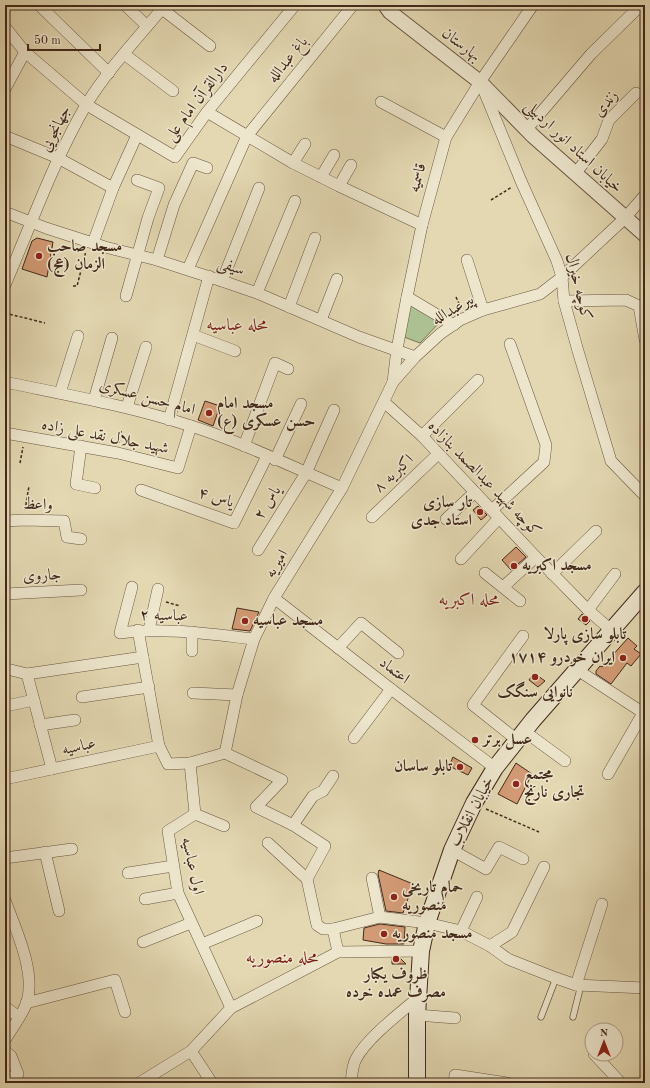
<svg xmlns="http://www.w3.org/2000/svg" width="650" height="1088" viewBox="0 0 650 1088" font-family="'Old Standard TT',Amiri,serif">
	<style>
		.green { fill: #adc091; stroke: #787456 }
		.building { fill: #d39b75; stroke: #42291a }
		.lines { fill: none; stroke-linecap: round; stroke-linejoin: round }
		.service-casing { stroke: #6a5540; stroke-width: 7 }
		.minor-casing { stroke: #6a5540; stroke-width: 12 }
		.tertiary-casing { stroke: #6a5540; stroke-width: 16 }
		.secondary-casing { stroke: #42291a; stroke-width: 18 }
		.path { stroke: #42291a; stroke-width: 1.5; stroke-dasharray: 3 2; stroke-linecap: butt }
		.service { stroke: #ede6cd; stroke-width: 5.5 }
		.minor { stroke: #ede6cd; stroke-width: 11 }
		.tertiary { stroke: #ede6cd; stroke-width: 14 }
		.secondary { stroke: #ede6cd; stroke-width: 16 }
		.poi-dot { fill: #8f2418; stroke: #ede6cd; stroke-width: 1.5 }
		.labels { text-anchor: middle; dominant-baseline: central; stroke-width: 3; stroke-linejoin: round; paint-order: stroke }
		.street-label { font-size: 16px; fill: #42291a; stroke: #ede6cd }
		.poi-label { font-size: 16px; font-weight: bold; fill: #42291a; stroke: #ede6cd; text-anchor: start }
		.neighbourhood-label { font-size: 17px; fill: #7a1f14; stroke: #ede6cd }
	</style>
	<rect width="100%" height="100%" fill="#e3d8b2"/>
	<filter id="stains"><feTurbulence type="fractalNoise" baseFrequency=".005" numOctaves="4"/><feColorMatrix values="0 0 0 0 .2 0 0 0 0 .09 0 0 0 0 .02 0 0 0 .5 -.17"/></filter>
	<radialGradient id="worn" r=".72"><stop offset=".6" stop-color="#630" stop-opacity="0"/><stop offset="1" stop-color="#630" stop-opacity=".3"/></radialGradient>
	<!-- green -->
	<polygon class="green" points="410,302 441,321 420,343 404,337"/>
	<!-- building -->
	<g class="building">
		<polygon points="37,238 53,242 47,277 22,269 32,241"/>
		<polygon points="205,401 220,406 213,426 198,420"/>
		<polygon points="478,506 487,515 481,520 473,510"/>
		<polygon points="516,547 526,557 511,570 502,560"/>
		<polygon points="237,608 259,612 250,631 232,629"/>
		<polygon points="582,614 590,621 586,625 578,619"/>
		<polygon points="628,638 637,646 634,649 641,654 631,666 627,663 611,684 596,674 596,671 600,666 602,667"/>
		<polygon points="534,673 545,681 538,687 529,680"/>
		<polygon points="453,757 472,768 468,775 449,766"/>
		<polygon points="516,763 532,774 517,804 498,794"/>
		<polygon points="379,870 413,884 403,913 386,911 378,874"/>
		<polygon points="380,924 405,927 404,944 386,944 363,940 364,928"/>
		<polygon points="392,958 400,958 406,964 392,964"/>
	</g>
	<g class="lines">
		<defs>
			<g id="service">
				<polyline points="541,1017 556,978"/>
				<polyline points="573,1017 581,985"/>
			</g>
			<g id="minor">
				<polyline points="39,5 109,73"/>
				<polyline points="125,5 147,26"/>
				<polyline points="162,9 210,46"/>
				<polyline points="5,27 25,52 87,105 175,157 207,112 295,5"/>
				<polyline points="124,54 173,91"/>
				<polyline points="482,86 521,181 557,261 562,277 564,301 578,351 611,461 645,496"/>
				<polyline points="5,89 25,52"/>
				<polyline points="381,102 446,137"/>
				<polyline points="207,112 293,163 339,186 422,225"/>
				<polyline points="526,130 591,54 641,5"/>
				<polyline points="5,136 58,158 113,188"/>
				<polyline points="293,163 305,144"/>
				<polyline points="575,174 602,139 609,120 636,93"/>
				<polyline points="321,177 334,155"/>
				<polyline points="339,186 351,165"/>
				<polyline points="5,212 46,228 105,247 157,260 222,281 257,293 359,337 415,357"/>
				<polyline points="93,243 113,188 137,135"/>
				<polyline points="157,260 174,205 193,163 207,168"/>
				<polyline points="467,260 483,310"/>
				<polyline points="188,269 247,136 353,5"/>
				<polyline points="222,281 259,188"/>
				<path d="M5 285C31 225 53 162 86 105 108 69 138 38 165 5"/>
				<polyline points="257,293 295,201"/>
				<polyline points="126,296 148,218 159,188 137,180"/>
				<polyline points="407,297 454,325"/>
				<polyline points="564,301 626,300 639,306 645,340"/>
				<polyline points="289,307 315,238"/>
				<polyline points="321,320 337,279"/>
				<polyline points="193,335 235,351"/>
				<path d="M5 382C67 395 130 406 191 426 242 442 292 467 342 488"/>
				<polyline points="393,382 397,349 407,297 422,225 446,137 480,82 533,5"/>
				<polyline points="60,393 78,336"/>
				<polyline points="94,400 112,338"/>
				<polyline points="384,402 422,436 536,557 588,610 611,630"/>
				<polyline points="127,407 146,347"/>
				<polyline points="169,420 209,276"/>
				<polyline points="5,433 118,453 178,468 191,426"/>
				<polyline points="422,436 478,380"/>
				<polyline points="81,446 76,484 95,488"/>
				<polyline points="244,446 275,363 288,369"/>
				<polyline points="275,460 301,404"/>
				<polyline points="141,490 234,523 267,456"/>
				<polyline points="492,510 544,462 546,445 510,344"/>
				<polyline points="372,517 438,454"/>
				<polyline points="446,519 475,492"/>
				<polyline points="5,521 24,520 64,521 67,537 81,539"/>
				<polyline points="258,550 306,473 334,410"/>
				<polyline points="461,559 499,518"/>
				<polyline points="485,573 520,601"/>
				<polyline points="552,574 596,531"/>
				<path d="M132 587 120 633C164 627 209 634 254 639"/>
				<polyline points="503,587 536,557"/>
				<polyline points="5,594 81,590"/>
				<polyline points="274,598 391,689 495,768"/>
				<polyline points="588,610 615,574"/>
				<polyline points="138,630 159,746 168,764 190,763 225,753"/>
				<polyline points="149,630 158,589"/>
				<polyline points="338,648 361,623 398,653"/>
				<polyline points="192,651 192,632"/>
				<polyline points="7,669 27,674 143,657"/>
				<polyline points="576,669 645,714"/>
				<polyline points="27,674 52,769"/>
				<polyline points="193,693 237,695"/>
				<polyline points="82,697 149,687"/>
				<polyline points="6,706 34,700"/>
				<polyline points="40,725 75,720"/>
				<polyline points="524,731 565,761"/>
				<polyline points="354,738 391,689"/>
				<polyline points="517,740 473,705 523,636"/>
				<polyline points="225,753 237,695 254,639 274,598 342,488 393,382 415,357 440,334 460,320 483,310 540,294 562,277 625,218 645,195"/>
				<polyline points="225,753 282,780 256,807 293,825 325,846 307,879 317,925 323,929 333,929 380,917 427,923 461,931 490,946 508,959 556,978 576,985 645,988"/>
				<polyline points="190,763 195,814"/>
				<polyline points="608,774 643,713"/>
				<polyline points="5,779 159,746"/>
				<polyline points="293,825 313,796 323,791 333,776"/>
				<polyline points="224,826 195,814 168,831 178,893 231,1008"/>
				<polyline points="268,843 307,879"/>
				<polyline points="452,850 486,869 499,847 523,859"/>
				<polyline points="45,852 59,911"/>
				<polyline points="5,858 72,849"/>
				<polyline points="128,873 173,866"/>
				<polyline points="372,878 380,917"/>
				<polyline points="145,899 178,893"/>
				<path d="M5 900C15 928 36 971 27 1002 23 1014 12 1028 5 1040"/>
				<polyline points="333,929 338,952"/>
				<polyline points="461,931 477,897"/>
				<polyline points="143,942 191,923"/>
				<polyline points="202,944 257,921"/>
				<polyline points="490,946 512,932 544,867"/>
				<polyline points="576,985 602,904"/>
				<polyline points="26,1003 115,980 125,1012"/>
				<polyline points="5,1009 8,1009 19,1017"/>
				<polyline points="417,1015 455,1018"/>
				<polyline points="5,1051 11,1056 18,1074 5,1080"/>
				<polyline points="191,1051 212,1083"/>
				<polyline points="594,1054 621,1083"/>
				<polyline points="139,1083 191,1051 231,1008 338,952 421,951"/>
				<path d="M351 1083C352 1075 352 1066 356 1059 366 1039 401 1012 419 997"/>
				<polyline points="454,1083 455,1075 507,1083"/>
			</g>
			<polyline id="tertiary" points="385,5 390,12 480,82 533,136 645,235"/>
			<polyline id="secondary" points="417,1083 417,1015 421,951 427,923 452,850 474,803 495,768 533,720 645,592"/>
		</defs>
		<!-- service casing -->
		<use href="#service" class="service-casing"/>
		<!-- minor casing -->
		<use href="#minor" class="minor-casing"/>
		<!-- tertiary casing -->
		<use href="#tertiary" class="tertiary-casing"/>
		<!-- secondary casing -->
		<use href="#secondary" class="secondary-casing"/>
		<!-- path -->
		<g class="path">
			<polyline points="491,200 512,187"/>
			<polyline points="100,265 102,256"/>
			<polyline points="73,286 77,286 86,251"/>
			<polyline points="456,297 461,308"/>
			<polyline points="5,313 45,323"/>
			<polyline points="119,443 121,431"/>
			<polyline points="20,463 23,447"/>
			<polyline points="25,510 29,486"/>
			<polyline points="166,602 180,606"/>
			<polyline points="486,809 539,832"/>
		</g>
		<!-- service -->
		<use href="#service" class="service"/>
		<!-- minor -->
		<use href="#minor" class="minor"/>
		<!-- tertiary -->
		<use href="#tertiary" class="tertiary"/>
		<!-- secondary -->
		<use href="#secondary" class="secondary"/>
	</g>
	<!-- markers -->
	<g class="poi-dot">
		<circle cx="39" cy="256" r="4"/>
		<circle cx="209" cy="413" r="4"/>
		<circle cx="480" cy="512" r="4"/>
		<circle cx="514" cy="566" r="4"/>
		<circle cx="585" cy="619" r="4"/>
		<circle cx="245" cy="621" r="4"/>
		<circle cx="623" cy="658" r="4"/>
		<circle cx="535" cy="677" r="4"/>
		<circle cx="475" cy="740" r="4"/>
		<circle cx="460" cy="767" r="4"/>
		<circle cx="516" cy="784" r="4"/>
		<circle cx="394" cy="897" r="4"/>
		<circle cx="384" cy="934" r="4"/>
		<circle cx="396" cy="959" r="4"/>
	</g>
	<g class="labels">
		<!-- street labels -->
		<g class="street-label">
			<text transform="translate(461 45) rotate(38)">بهارستان</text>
			<text transform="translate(288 60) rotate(-51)">باغ عبدالله</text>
			<text transform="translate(197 102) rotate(-53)">دارالقرآن امام علی</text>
			<text transform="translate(606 104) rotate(-51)">زندی</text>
			<text transform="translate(56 129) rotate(-63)">جهانجویی</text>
			<text transform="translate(573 147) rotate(43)">خیابان استاد انور اردبیلی</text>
			<text transform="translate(418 178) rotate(-75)">قاسمیه</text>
			<text transform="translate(231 267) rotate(19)">سیفی</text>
			<text transform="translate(578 287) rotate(76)">کوچه خیرال</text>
			<text transform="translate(453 310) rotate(-30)">پیرعبدالله</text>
			<text transform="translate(147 398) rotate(15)">امام حسن عسکری</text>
			<text transform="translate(105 437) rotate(11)">شهید جلال نقد علی زاده</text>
			<text transform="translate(394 474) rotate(-43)">اکبریه ۸</text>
			<text transform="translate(484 479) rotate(46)">کوچه شهید عبدالصمد بنازاده</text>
			<text transform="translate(216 498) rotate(17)">یاس ۴</text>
			<text transform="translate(268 503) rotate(-58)">یاس ۲</text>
			<text transform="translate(38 505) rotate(2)">واعظ</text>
			<text transform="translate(277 564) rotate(-58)">امیریه</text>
			<text transform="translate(42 576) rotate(-3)">جاروی</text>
			<text transform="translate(164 616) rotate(1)">عباسیه ۲</text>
			<text transform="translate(394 671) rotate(38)">اعتماد</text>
			<text transform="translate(79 747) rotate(-12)">عباسیه</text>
			<text transform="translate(472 812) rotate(-62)">خیابان انقلاب</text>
			<text transform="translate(192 866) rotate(78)">اول عباسیه</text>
		</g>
		<!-- poi labels -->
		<g class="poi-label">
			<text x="47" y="247">مسجد صاحب<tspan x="47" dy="18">الزمان (عج)</tspan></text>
			<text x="217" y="404">مسجد امام<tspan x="217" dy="18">حسن عسکری (ع)</tspan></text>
			<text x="472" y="503" text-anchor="end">تار سازی<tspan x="472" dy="18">استاد جدی</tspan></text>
			<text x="522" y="566">مسجد اکبریه</text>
			<text x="253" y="621">مسجد عباسیه</text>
			<text x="585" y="635" text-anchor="middle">تابلو سازی پارلا</text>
			<text x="615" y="658" text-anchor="end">ایران خودرو ۱۷۱۴</text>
			<text x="535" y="693" text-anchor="middle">نانوایی سنگک</text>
			<text x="483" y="740">عسل برتر</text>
			<text x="452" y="767" text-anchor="end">تابلو ساسان</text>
			<text x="524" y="775">مجتمع<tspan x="524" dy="18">تجاری نارنج</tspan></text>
			<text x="402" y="888">حمام تاریخی<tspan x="402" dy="18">منصوریه</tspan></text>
			<text x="392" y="934">مسجد منصوریه</text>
			<text x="396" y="975" text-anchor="middle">ظروف یکبار<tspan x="396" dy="18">مصرف عمده خرده</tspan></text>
		</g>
		<!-- neighbourhood labels -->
		<g class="neighbourhood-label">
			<text x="237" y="325">محله عباسیه</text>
			<text x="469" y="600">محله اکبریه</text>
			<text x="282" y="958">محله منصوریه</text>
		</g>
	</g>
	<!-- margin -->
	<rect width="650" height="1088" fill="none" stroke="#e3d8b2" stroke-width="20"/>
	<rect x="6" y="6" width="638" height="1076" fill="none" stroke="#42291a" stroke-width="2"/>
	<rect x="10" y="10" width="630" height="1068" fill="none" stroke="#42291a"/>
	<!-- north arrow -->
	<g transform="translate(604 1042)"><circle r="19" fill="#ede6cd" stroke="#a99a85"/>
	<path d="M0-3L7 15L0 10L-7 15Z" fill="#8f2418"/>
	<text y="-6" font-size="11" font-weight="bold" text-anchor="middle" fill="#42291a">N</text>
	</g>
	<!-- scale -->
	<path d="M28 44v6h72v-6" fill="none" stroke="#42291a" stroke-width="2"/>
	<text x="34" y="44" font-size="12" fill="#42291a" stroke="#ede6cd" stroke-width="3" paint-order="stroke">50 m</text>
	<rect width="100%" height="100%" filter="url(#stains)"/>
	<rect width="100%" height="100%" fill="url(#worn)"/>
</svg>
